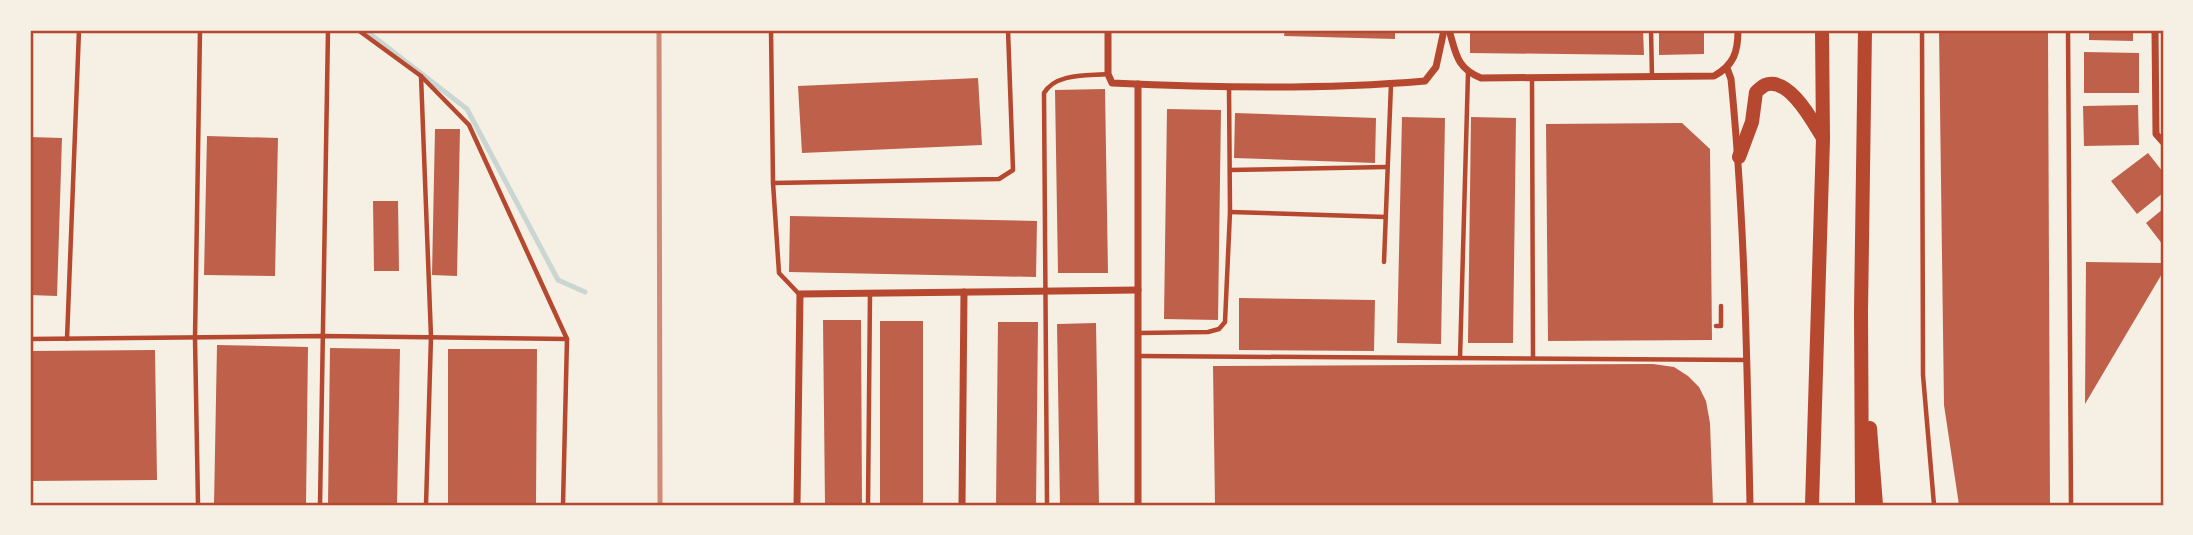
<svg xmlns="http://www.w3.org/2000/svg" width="2193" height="535" viewBox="0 0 2193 535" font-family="'Space Grotesk',sans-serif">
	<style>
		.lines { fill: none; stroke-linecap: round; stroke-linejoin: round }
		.stream { stroke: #c9d6d2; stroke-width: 5 }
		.building { fill: #bf614a }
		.service { stroke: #b5482f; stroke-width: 4.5 }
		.minor { stroke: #b5482f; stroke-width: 7 }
		.motorway { stroke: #b5482f; stroke-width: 14 }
		.rail { stroke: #cf8b77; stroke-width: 5 }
		.neatline { fill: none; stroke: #b5482f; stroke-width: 2.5 }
	</style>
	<rect width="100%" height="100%" fill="#f6efe4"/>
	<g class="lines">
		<!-- stream -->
		<polyline class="stream" points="365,30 467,109 558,280 585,292"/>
	</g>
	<!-- building -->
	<g class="building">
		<polygon points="1285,30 1395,30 1395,39 1284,36"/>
		<polygon points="1470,30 1643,30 1644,55 1470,53"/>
		<polygon points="1659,30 1704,30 1704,54 1659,55"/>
		<polygon points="1939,30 2048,30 2050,505 1959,505 1944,405"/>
		<polygon points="2089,30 2133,30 2133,41 2089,40"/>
		<polygon points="2084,52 2139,53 2139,93 2084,93"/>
		<polygon points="978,78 982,145 802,153 798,86"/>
		<polygon points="1105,89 1108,273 1058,273 1055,90"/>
		<polygon points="2138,105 2139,145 2084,146 2083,106"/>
		<polygon points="1167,109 1221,110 1218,320 1164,319"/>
		<polygon points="1235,113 1376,118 1375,163 1234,158"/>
		<polygon points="1402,117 1445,118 1441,344 1397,343"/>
		<polygon points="1471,117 1516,118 1513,343 1468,343"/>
		<polygon points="1682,123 1710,149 1712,340 1548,341 1546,124"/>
		<polygon points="435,129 460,129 457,276 432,275"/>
		<polygon points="207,136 278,138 275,276 204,275"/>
		<polygon points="30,137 62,138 57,296 30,295"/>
		<polygon points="2148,153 2163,172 2163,193 2137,214 2111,181"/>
		<polygon points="373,201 398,201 399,271 374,271"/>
		<polygon points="2163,209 2163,245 2146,223"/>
		<polygon points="790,216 1037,221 1036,277 789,272"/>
		<polygon points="2086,262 2163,263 2163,272 2085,404"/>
		<polygon points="1239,298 1375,300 1374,351 1239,350"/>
		<polygon points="823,320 861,320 862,505 825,505"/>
		<rect x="880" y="321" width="43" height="184"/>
		<polygon points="998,322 1038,322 1036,505 996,505"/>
		<polygon points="1096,323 1099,505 1060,505 1057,324"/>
		<polygon points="217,345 308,347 306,505 214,505"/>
		<polygon points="330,348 400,349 397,505 328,505"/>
		<polygon points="448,349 537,349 536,505 448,505"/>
		<polygon points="155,350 157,480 30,481 30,351"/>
		<polygon points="1653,364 1674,367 1688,376 1699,387 1706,401 1710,423 1713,505 1215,505 1213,366"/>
	</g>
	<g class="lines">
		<!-- service -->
		<g class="service">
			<polyline points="358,30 421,76 469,125 567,339"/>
			<polyline points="771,30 773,183 779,273 799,294"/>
			<polyline points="1651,30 1652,77"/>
			<polyline points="1922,30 1923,375 1934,505"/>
			<polyline points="2068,30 2071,505"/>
			<polyline points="421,76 431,337 426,505"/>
			<polyline points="1532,78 1533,358"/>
			<polyline points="1230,170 1386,167"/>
			<polyline points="773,183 999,179 1013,170 1008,30"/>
			<polyline points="1230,212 1386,217"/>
			<polyline points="1384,262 1391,84"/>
			<polyline points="1716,326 1721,326 1721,306"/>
			<polyline points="1139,333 1208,332 1219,329 1225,322 1230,212 1229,88"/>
			<polyline points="30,339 322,336 567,339 563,505"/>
			<polyline points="67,339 79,30"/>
			<polyline points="1139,356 1746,360"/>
			<polyline points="1460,358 1468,73"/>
			<polyline points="198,505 195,338 200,30"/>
			<polyline points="320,505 328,30"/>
			<polyline points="868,505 870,293"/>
			<path d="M1047 505 1044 93C1056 73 1086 76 1108 74"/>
		</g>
		<!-- minor -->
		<g class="minor">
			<path d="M1108 30V74L1112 83C1216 88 1321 90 1425 81L1436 67 1444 30"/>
			<path d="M1449 30C1456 53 1456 68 1481 78L1714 76C1734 65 1738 52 1738 30"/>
			<polyline points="2155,30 2156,134 2163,142"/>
			<path d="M1727 68 1731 79C1745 221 1747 363 1750 505"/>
			<polyline points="1138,84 1138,505"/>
			<polyline points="797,505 800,294 1138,290"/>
			<polyline points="962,505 964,292"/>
		</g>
		<!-- motorway -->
		<g class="motorway">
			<path d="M1739 157 1752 122 1756 92C1759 90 1761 87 1765 85 1789 76 1813 122 1823 138"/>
			<polyline points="1870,428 1876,505"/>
			<polyline points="1812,505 1823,139 1822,30"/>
			<polyline points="1862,505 1861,312 1865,30"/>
		</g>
		<!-- rail -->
		<polyline class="rail" points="659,30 660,505"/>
	</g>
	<!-- border -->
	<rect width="2193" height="535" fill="none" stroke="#f6efe4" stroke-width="63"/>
	<rect x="32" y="32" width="2130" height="472" class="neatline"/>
</svg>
